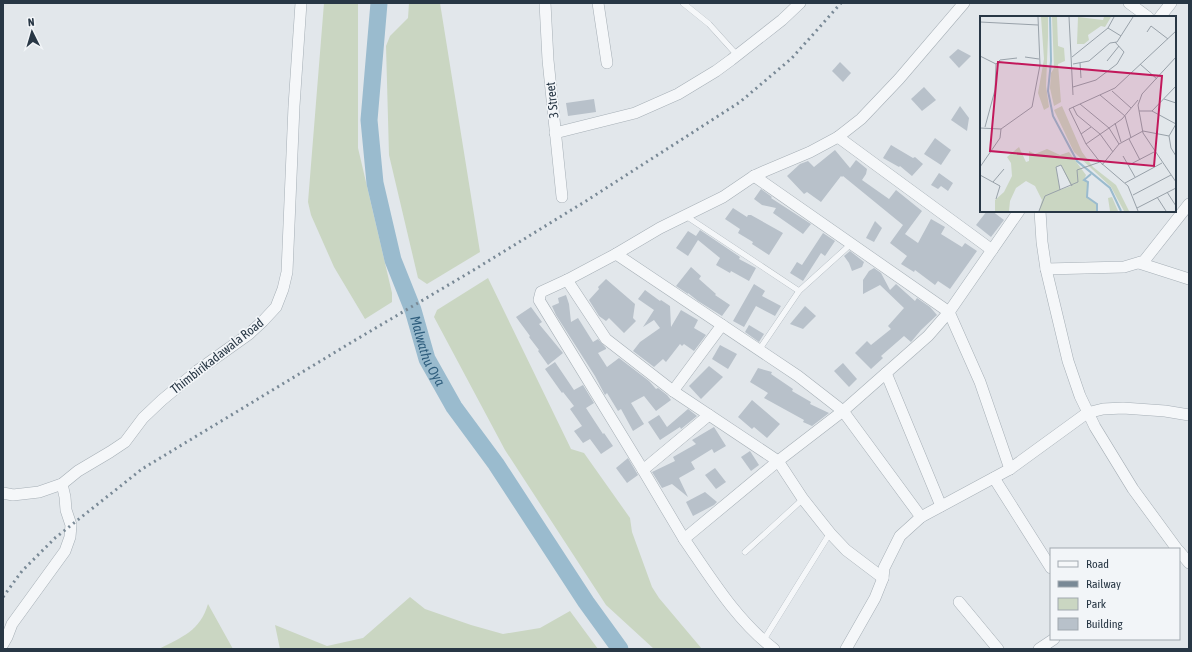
<svg xmlns="http://www.w3.org/2000/svg" width="1192" height="652" viewBox="0 0 1192 652" font-family="'Asap Condensed',sans-serif">
	<style>
		.green { fill: #cad6c2 }
		.lines { fill: none; stroke-linecap: round; stroke-linejoin: round }
		.river { stroke: #9abbce; stroke-width: 17 }
		.building { fill: #b8c1ca }
		.lane-casing { stroke: #a6afb6; stroke-width: 6 }
		.street-casing { stroke: #a6afb6; stroke-width: 12 }
		.lane { stroke: #f5f7f9; stroke-width: 5.5 }
		.street { stroke: #f5f7f9; stroke-width: 11 }
		.rail { stroke: #798996; stroke-width: 3; stroke-dasharray: 2 4; stroke-linecap: butt }
		.labels { text-anchor: middle; dominant-baseline: central; stroke-width: 3.5; stroke-linejoin: round; paint-order: stroke }
		.street-label { font-size: 13px; fill: #283745; stroke: #f2f5f8 }
		.water-label { font-size: 14px; font-style: italic; fill: #2e5d7d; stroke: #f2f5f8 }
		.inset-river { fill: none; stroke: #9abbce; stroke-width: 2 }
		.inset-road { fill: none; stroke: #98a1a9; stroke-width: 1 }
		.view { fill: #c2185b; fill-opacity: 0.15; stroke: #c2185b; stroke-width: 2 }
		.inset-edge { fill: none; stroke: #283745; stroke-width: 2 }
	</style>
	<rect width="100%" height="100%" fill="#e2e7eb"/>
	<!-- green -->
	<g class="green">
		<polygon points="324,3 358,3 358,148 392,293 392,302 365,319 334,267 311,215 308,202"/>
		<polygon points="409,3 440,3 480,252 427,284 418,278 389,155 386,46 390,36 408,18"/>
		<polygon points="488,278 571,449 584,453 630,518 632,532 652,587 659,598 702,649 654,649 606,605 505,450 434,317 437,310"/>
		<polygon points="410,597 425,609 471,625 503,634 540,628 570,611 598,649 280,649 275,625 327,646 363,638"/>
		<path d="M208 604 233 649H159C182 637 200 631 208 604Z"/>
	</g>
	<g class="lines">
		<!-- river -->
		<path class="river" id="s1" d="M379 3 369 120 375 183 393 260 413 310 427 359 454 407 496 464 586 602 620 649"/>
	</g>
	<!-- building -->
	<g class="building">
		<polygon points="958,49 971,56 959,68 949,57"/>
		<polygon points="840,62 851,73 843,82 832,71"/>
		<polygon points="924,87 936,100 922,111 911,99"/>
		<polygon points="594,99 596,112 568,116 566,103"/>
		<polygon points="960,106 969,118 967,131 951,120"/>
		<polygon points="935,138 951,150 941,165 924,154"/>
		<polygon points="891,145 913,158 915,157 923,164 912,176 900,166 899,167 883,158"/>
		<polygon points="835,150 850,168 856,160 867,169 866,174 862,180 889,199 896,190 922,211 905,234 918,243 931,219 945,227 941,234 962,247 965,243 977,251 950,289 938,281 935,285 915,270 914,272 901,264 907,256 890,243 903,225 843,176 842,177 841,176 821,202 807,192 804,194 787,176 800,164 808,161 814,167"/>
		<polygon points="939,173 953,183 948,191 941,186 938,189 931,185"/>
		<polygon points="761,189 772,197 771,198 811,224 803,234 773,213 776,208 762,205 754,199"/>
		<polygon points="733,208 747,217 748,215 751,215 783,233 769,255 752,244 753,242 738,233 740,229 725,219"/>
		<polygon points="987,211 992,211 1004,220 991,237 976,225"/>
		<polygon points="875,221 882,228 874,242 866,238"/>
		<polygon points="700,230 740,257 739,259 756,268 749,281 731,271 730,273 716,265 720,258 698,240 688,256 676,248 688,231 696,236"/>
		<polygon points="823,233 835,241 825,256 821,253 803,281 790,273 797,262 802,265"/>
		<polygon points="850,251 864,262 862,267 852,271 849,263 844,256"/>
		<polygon points="691,267 701,276 699,279 716,294 715,295 730,305 722,316 698,301 688,293 688,294 676,286"/>
		<polygon points="874,268 881,273 890,290 896,284 915,301 917,298 930,307 937,315 921,330 911,342 904,336 881,356 883,358 871,369 855,353 867,341 871,345 891,329 888,326 904,308 880,285 863,294 863,280 869,271"/>
		<polygon points="606,279 635,304 633,318 636,321 624,333 609,318 606,321 599,316 589,300 599,289 598,287"/>
		<polygon points="754,284 765,291 762,296 781,306 775,316 756,306 744,327 733,321"/>
		<polygon points="645,290 660,301 661,300 670,306 671,327 681,310 698,320 694,328 706,335 694,351 684,344 682,346 680,344 666,362 663,359 654,367 633,351 640,342 660,328 654,320 643,327 654,310 638,299"/>
		<polygon points="566,295 569,304 571,322 578,318 593,342 598,339 606,348 606,349 598,353 607,367 619,358 649,381 656,389 658,388 667,395 671,400 656,411 644,396 631,403 644,424 633,431 621,409 618,411 607,393 605,395 595,376 556,315 552,306 559,303 558,298"/>
		<polygon points="805,306 816,316 803,329 790,324"/>
		<polygon points="531,307 542,322 539,324 563,353 548,365 538,351 539,350 529,337 530,336 516,317"/>
		<polygon points="749,325 764,334 759,342 745,332"/>
		<polygon points="720,345 737,354 728,369 712,359"/>
		<polygon points="555,362 574,390 583,385 594,403 586,408 603,434 604,433 613,446 601,454 590,439 583,443 574,431 582,426 570,409 574,406 563,392 562,393 545,369"/>
		<polygon points="843,363 857,379 849,387 834,371"/>
		<polygon points="709,366 723,377 701,399 689,386"/>
		<polygon points="758,368 772,372 771,374 793,389 792,391 811,402 810,404 829,413 812,426 803,422 804,420 764,398 768,393 750,382"/>
		<polygon points="752,400 780,424 767,438 754,427 752,429 738,417"/>
		<polygon points="688,409 697,416 681,429 680,427 660,440 648,422 659,415 667,427"/>
		<polygon points="714,427 726,446 714,453 712,449 691,462 695,469 679,478 688,497 672,484 662,488 652,472 675,461 673,457 696,444 692,440"/>
		<polygon points="750,451 759,465 751,471 741,457"/>
		<polygon points="628,458 638,475 627,483 616,468"/>
		<polygon points="715,468 726,482 716,489 705,475"/>
		<polygon points="705,492 717,502 714,505 693,516 686,502"/>
	</g>
	<g class="lines">
		<defs>
			<g id="lane">
				<polyline points="683,3 709,24 737,55"/>
				<polyline points="686,216 799,291"/>
				<polyline points="759,350 799,291 851,244"/>
				<polyline points="745,552 803,499"/>
				<polyline points="763,641 830,533"/>
			</g>
			<g id="street">
				<polyline points="545,3 548,60 562,197"/>
				<polyline points="598,3 607,63"/>
				<polyline points="1129,3 1148,17"/>
				<polyline points="1160,17 1171,3"/>
				<polyline points="555,133 635,113 678,94 716,71 731,60 782,20 800,3"/>
				<polyline points="838,137 992,250"/>
				<polyline points="754,176 949,312 980,382 1010,469"/>
				<polyline points="1040,211 1042,242 1046,269 1068,361 1080,396 1095,427 1133,489 1177,549"/>
				<polyline points="616,254 660,228 723,197 754,176 765,171 810,152 838,137 861,119 899,79 964,3"/>
				<polyline points="1139,263 1189,279"/>
				<polyline points="1046,269 1124,267 1144,261 1189,204"/>
				<polyline points="567,280 606,339 673,391 778,461 803,499 830,533 846,550 883,578"/>
				<polyline points="886,373 941,506"/>
				<polyline points="673,391 722,325"/>
				<polyline points="643,470 709,415"/>
				<polyline points="994,478 1051,568"/>
				<polyline points="3,493 13,495 39,492 62,484 78,471 110,452 125,442 143,418 162,400 197,371 249,334 263,321 276,307 283,289 287,272 294,106 301,3"/>
				<polyline points="684,539 643,470 539,300 541,292 567,280 616,254 798,376 843,411 921,517"/>
				<polyline points="1179,551 1189,563"/>
				<polyline points="959,602 998,649"/>
				<polyline points="3,644 7,637 12,624 65,551 70,537 71,525 66,510 65,497 62,484"/>
				<path d="M774 649C736 620 711 578 684 539L778 461 843 411 928 336 949 312 1019 211"/>
				<polyline points="846,649 875,598 883,578 884,568 900,536 921,517 1010,469 1087,413 1103,409 1123,408 1165,411 1189,415"/>
				<polyline points="1039,649 1054,639"/>
			</g>
		</defs>
		<!-- lane casing -->
		<use href="#lane" class="lane-casing"/>
		<!-- street casing -->
		<use href="#street" class="street-casing"/>
		<!-- lane -->
		<use href="#lane" class="lane"/>
		<!-- street -->
		<use href="#street" class="street"/>
		<!-- rail -->
		<polyline class="rail" points="3,597 22,571 55,538 142,469 352,342 472,271 586,201 740,102 792,58 841,3"/>
	</g>
	<g class="labels">
		<!-- street labels -->
		<g class="street-label">
			<text transform="translate(552 100) rotate(-96)">3 Street</text>
			<text transform="translate(217 356) rotate(-38)">Thimbirikadawala Road</text>
		</g>
		<!-- water labels -->
		<g class="water-label">
			<text stroke="none"><textPath href="#s1" startOffset="357">Malwathu Oya</textPath></text>
		</g>
	</g>
	<!-- overview -->
	<g transform="translate(980 16)">
		<rect width="196" height="196" fill="#e2e7eb"/>
		<path d="M61 1H68V21L66 70 69 91 64 94 58 77 64 43ZM72 1H77L78 30 84 32 85 45 78 48 81 86 74 90 70 72 71 57 74 52ZM98 1 123 4 124 1H131L125 11 121 10 108 19 109 24 104 28H97ZM82 90 102 136 113 151 136 169 149 195H144L131 171 94 136 74 94ZM39 131 46 146 49 145V135L55 138 67 133 80 139 89 136 106 159 104 164 108 166 107 181 117 188V195H59L62 184 55 170 46 165 36 172 30 185 29 195H15V184L24 176 32 160 31 147 27 141ZM81 149 91 170 80 174 76 151ZM132 181 138 195H130L128 182Z" fill="#cad6c2" fill-rule="evenodd"/>
		<path class="inset-river" d="M70 1 71 45 68 75 73 100 97 145 130 172 141 195M111 158 104 164 108 166 107 181 117 188V195"/>
		<path class="inset-road" d="M89 1 93 79M0 6 58 9M128 12 134 1M167 16 171 10 188 23M0 40 16 48 15 74 5 111M45 41 59 43M92 41 128 12 141 20M196 41 162 78 158 89 163 117 196 166M127 45 139 30M100 47 101 62M16 48 20 44 37 42M93 48 109 45 130 27 137 26 153 1M160 48 177 63M93 71 116 64 137 48 144 36 135 26M132 75 151 92M120 79 145 100 151 122M184 83 196 87M100 88 135 72 196 15M93 91 97 99 120 118 133 136M159 95H172L196 70M172 95 196 108M135 107 141 126M0 112 21 113 52 91 60 49 58 1M101 118 111 111M189 120 191 132 196 140M149 123 160 144M106 128 89 93 100 88 129 112 139 128M143 140 155 161M120 146 106 128 142 103 158 84M122 149 139 128 163 115 189 120 196 108M149 149 174 136M0 151 20 122 21 113M0 159 20 170 16 183M13 166 24 153M145 167 182 147M80 174 76 151 81 149 92 170M187 176 196 190M153 179 191 159M177 181 186 195M157 192 196 172M59 195 65 180 98 166 97 154 120 146 148 170 158 195"/>
		<path class="view" d="M18 46 182 60 174 150 10 135Z"/>
		<rect width="196" height="196" class="inset-edge"/>
	</g>
	<!-- border -->
	<rect width="1192" height="652" fill="none" stroke="#283745" stroke-width="8"/>
	<!-- legend -->
	<rect x="1050" y="548" width="130" height="92" fill="#f2f5f8" stroke="#a1a9b0"/>
	<rect x="1058" y="561" width="20" height="6" fill="#f5f7f9" stroke="#a1a9b0"/>
	<text x="1086" y="568" font-size="12" fill="#283745">Road</text>
	<rect x="1058" y="581" width="20" height="6" fill="#798996" stroke="#a1a9b0"/>
	<text x="1086" y="588" font-size="12" fill="#283745">Railway</text>
	<rect x="1058" y="598" width="20" height="12" fill="#cad6c2" stroke="#a1a9b0"/>
	<text x="1086" y="608" font-size="12" fill="#283745">Park</text>
	<rect x="1058" y="618" width="20" height="12" fill="#b8c1ca" stroke="#a1a9b0"/>
	<text x="1086" y="628" font-size="12" fill="#283745">Building</text>
	<!-- north arrow -->
	<g transform="translate(32 32) rotate(355)" stroke="#f2f5f8" stroke-width="3" paint-order="stroke">
	<path d="M0-3L7 15L0 10L-7 15Z" fill="#283745"/>
	<text y="-6" font-size="11" font-weight="bold" text-anchor="middle" fill="#283745">N</text>
	</g>
</svg>
